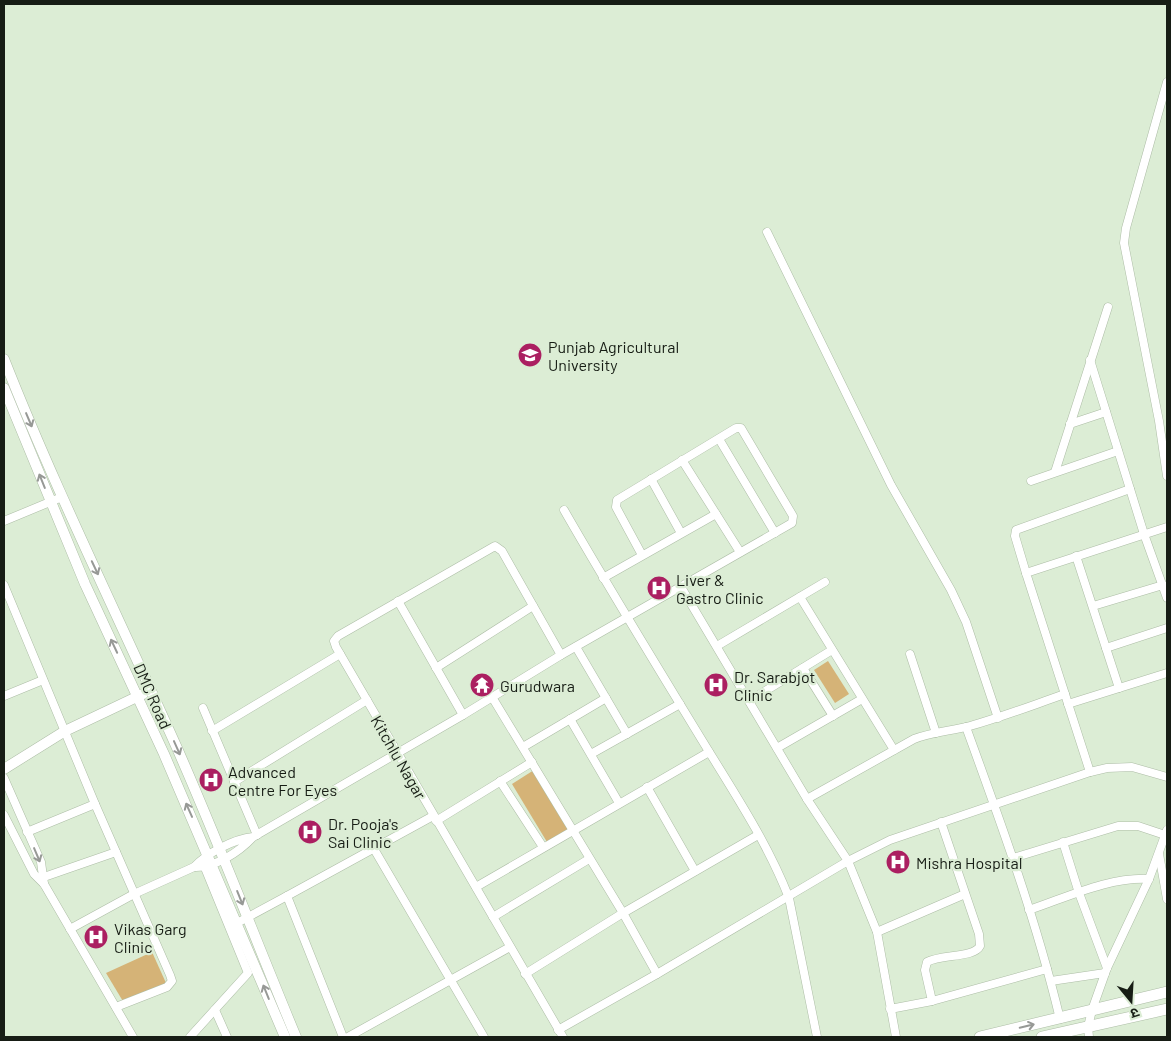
<svg xmlns="http://www.w3.org/2000/svg" width="1171" height="1041" viewBox="0 0 1171 1041" font-family="Barlow,'Noto Sans Devanagari',sans-serif">
	<style>
		.green { fill: #d5b377 }
		.lines { fill: none; stroke-linecap: round; stroke-linejoin: round }
		.minor-casing { stroke: #adbda6; stroke-width: 9 }
		.tertiary-casing { stroke: #adbda6; stroke-width: 11 }
		.secondary-casing { stroke: #adbda6; stroke-width: 12 }
		.minor { stroke: #fff; stroke-width: 8 }
		.tertiary { stroke: #fff; stroke-width: 10 }
		.secondary { stroke: #fff; stroke-width: 11 }
		.oneway { stroke: #979996 }
		.labels { text-anchor: middle; dominant-baseline: central; stroke-width: 4.5; stroke-linejoin: round; paint-order: stroke }
		.poi-label { font-size: 16px; fill: #171d15; stroke: #dcedd5; text-anchor: start }
		.street-label { font-size: 16px; fill: #171d15; stroke: #dcedd5 }
	</style>
	<rect width="100%" height="100%" fill="#dcedd5"/>
	<!-- green -->
	<g class="green">
		<polygon points="828,661 849,694 835,703 814,670"/>
		<polygon points="534,770 569,829 547,842 512,784"/>
		<polygon points="152,952 166,983 124,1003 106,973"/>
	</g>
	<g class="lines">
		<defs>
			<g id="minor">
				<polyline points="1167,82 1126,228 1124,243 1159,421 1167,476"/>
				<polyline points="767,232 891,485 951,590 966,622 998,718"/>
				<polyline points="1090,360 1144,534 1167,598"/>
				<polyline points="1070,424 1106,412"/>
				<polyline points="719,439 775,533"/>
				<polyline points="682,460 740,552"/>
				<polyline points="1055,472 1108,307"/>
				<polyline points="651,479 681,533"/>
				<polyline points="1031,481 1118,451"/>
				<path d="M564 510C607 585 652 658 697 732 729 785 766 839 789 898L817 1037"/>
				<polyline points="4,521 62,497"/>
				<polyline points="1076,556 1106,648 1167,628"/>
				<polyline points="1026,573 1015,536 1016,530 1130,489"/>
				<polyline points="603,578 716,514"/>
				<polyline points="4,585 95,804 170,975 172,981 167,987 116,1007"/>
				<polyline points="681,587 807,799 848,861 877,932 896,1037"/>
				<polyline points="800,597 894,750"/>
				<polyline points="398,601 463,715"/>
				<polyline points="1093,606 1163,585"/>
				<polyline points="717,646 825,582"/>
				<polyline points="576,647 627,734"/>
				<polyline points="1106,648 1119,688"/>
				<polyline points="910,654 936,733"/>
				<polyline points="561,655 502,551 495,546 338,636 334,641 336,647 563,1037"/>
				<polyline points="436,668 533,606"/>
				<polyline points="803,668 833,716"/>
				<polyline points="4,696 43,680"/>
				<polyline points="492,697 623,913 657,974"/>
				<polyline points="749,701 832,650"/>
				<polyline points="1068,704 1167,673"/>
				<polyline points="203,708 257,835"/>
				<polyline points="570,719 619,803"/>
				<path d="M966 727C1001 823 1036 919 1060 1019"/>
				<polyline points="212,731 340,654"/>
				<polyline points="523,747 606,698"/>
				<polyline points="777,748 862,699"/>
				<polyline points="591,754 680,704"/>
				<polyline points="1090,772 1026,573 1167,527"/>
				<polyline points="4,778 41,862 44,884"/>
				<polyline points="500,781 543,847"/>
				<polyline points="234,782 367,700"/>
				<polyline points="647,787 695,871"/>
				<path d="M807 799 914 739C932 732 951 731 970 726 1002 717 1033 705 1065 694"/>
				<polyline points="4,815 34,874 44,884 133,1037"/>
				<polyline points="436,821 532,762"/>
				<polyline points="27,832 95,804"/>
				<path d="M253 837C234 839 207 853 194 867 215 868 239 852 253 837L463 715 561 655 792 523 793 516 741 428H736L617 500 616 507 642 555"/>
				<polyline points="1063,842 1079,893 1107,968"/>
				<polyline points="374,849 484,1037"/>
				<polyline points="1159,854 1167,899"/>
				<polyline points="1013,858 1118,826 1138,826 1165,835"/>
				<polyline points="44,877 116,852"/>
				<polyline points="476,887 709,752"/>
				<polyline points="287,896 433,816"/>
				<path d="M1029 910C1068 897 1108 877 1149 879"/>
				<polyline points="493,917 589,859"/>
				<polyline points="237,923 287,896 343,1037"/>
				<polyline points="70,929 134,894 194,867"/>
				<polyline points="877,932 965,894"/>
				<polyline points="525,974 623,913 758,835"/>
				<polyline points="1051,981 1105,973"/>
				<polyline points="932,1001 1047,969"/>
				<path d="M890 1009 932 1001 925 970 927 962C941 954 974 958 980 946L979 934 941 822"/>
				<polyline points="215,1010 227,1037"/>
				<polyline points="558,1030 657,974 848,861 890,840 1090,772 1107,768 1132,767 1167,777"/>
				<polyline points="190,1037 248,973 203,863"/>
				<polyline points="348,1037 510,947"/>
				<polyline points="1089,1037 1088,1027 1092,1010 1107,968 1149,879 1167,830"/>
			</g>
			<g id="tertiary">
				<path d="M4 359C56 491 119 618 177 748 219 843 256 941 296 1037"/>
				<polyline points="4,388 85,584 164,754 285,1037"/>
				<polyline points="4,769 65,731 143,694"/>
			</g>
			<g id="secondary">
				<polyline points="980,1037 1167,992"/>
				<polyline points="1042,1037 1167,1009"/>
			</g>
		</defs>
		<!-- minor casing -->
		<use href="#minor" class="minor-casing"/>
		<!-- tertiary casing -->
		<use href="#tertiary" class="tertiary-casing"/>
		<!-- secondary casing -->
		<use href="#secondary" class="secondary-casing"/>
		<!-- minor -->
		<use href="#minor" class="minor"/>
		<!-- tertiary -->
		<use href="#tertiary" class="tertiary"/>
		<!-- secondary -->
		<use href="#secondary" class="secondary"/>
	</g>
	<!-- one-way arrows -->
	<defs><path id="oneway-shaft" d="M-6 0H5M1.5-3L5.5 0L1.5 3" fill="none" stroke-width="1.6" stroke-linecap="round" stroke-linejoin="round" transform="scale(1.25)"/></defs>
	<g class="oneway">
		<use href="#oneway-shaft" transform="translate(29 420) rotate(67)"/>
		<use href="#oneway-shaft" transform="translate(42 481) rotate(-112)"/>
		<use href="#oneway-shaft" transform="translate(95 568) rotate(65)"/>
		<use href="#oneway-shaft" transform="translate(114 646) rotate(-115)"/>
		<use href="#oneway-shaft" transform="translate(177 748) rotate(66)"/>
		<use href="#oneway-shaft" transform="translate(189 810) rotate(-114)"/>
		<use href="#oneway-shaft" transform="translate(37 855) rotate(67)"/>
		<use href="#oneway-shaft" transform="translate(240 898) rotate(68)"/>
		<use href="#oneway-shaft" transform="translate(266 992) rotate(-112)"/>
		<use href="#oneway-shaft" transform="translate(1027 1026) rotate(-13)"/>
	</g>
	<!-- icons -->
	<defs>
		<symbol id="university-disc" viewBox="-11 -11 22 22"><circle r="9.5" fill="#ab1f61" stroke="#dcedd5"/><path d="M0-5L7-2L0 1L-7-2ZM-4 1L0 2.5L4 1V4Q0 6-4 4Z" fill="#fff"/></symbol>
		<symbol id="hospital-disc" viewBox="-11 -11 22 22"><circle r="9.5" fill="#ab1f61" stroke="#dcedd5"/><path d="M-5-5h3v3.5h4V-5h3V5h-3V1.5h-4V5h-3Z" fill="#fff"/></symbol>
		<symbol id="temple-disc" viewBox="-11 -11 22 22"><circle r="9.5" fill="#ab1f61" stroke="#dcedd5"/><path d="M0-6L5-2H3V0L6.5 2.5H4V6H1.5V3h-3V6H-4V2.5H-6.5L-3 0V-2H-5Z" fill="#fff"/></symbol>
	</defs>
	<g fill-rule="evenodd">
		<use href="#university-disc" x="516" y="341" width="28" height="28"/>
		<use href="#hospital-disc" x="645" y="574" width="28" height="28"/>
		<use href="#temple-disc" x="468" y="671" width="28" height="28"/>
		<use href="#hospital-disc" x="702" y="671" width="28" height="28"/>
		<use href="#hospital-disc" x="197" y="766" width="28" height="28"/>
		<use href="#hospital-disc" x="296" y="818" width="28" height="28"/>
		<use href="#hospital-disc" x="884" y="848" width="28" height="28"/>
		<use href="#hospital-disc" x="82" y="923" width="28" height="28"/>
	</g>
	<g class="labels">
		<!-- poi labels -->
		<g class="poi-label">
			<text x="548" y="346">Punjab Agricultural<tspan x="548" dy="18">University</tspan></text>
			<text x="676" y="579">Liver &amp;<tspan x="676" dy="18">Gastro Clinic</tspan></text>
			<text x="734" y="676">Dr. Sarabjot<tspan x="734" dy="18">Clinic</tspan></text>
			<text x="500" y="685">Gurudwara</text>
			<text x="228" y="771">Advanced<tspan x="228" dy="18">Centre For Eyes</tspan></text>
			<text x="328" y="823">Dr. Pooja's<tspan x="328" dy="18">Sai Clinic</tspan></text>
			<text x="916" y="862">Mishra Hospital</text>
			<text x="114" y="928">Vikas Garg<tspan x="114" dy="18">Clinic</tspan></text>
		</g>
		<!-- street labels -->
		<g class="street-label">
			<text transform="translate(153 696) rotate(66)">DMC Road</text>
			<text transform="translate(399 757) rotate(60)">Kitchlu Nagar</text>
		</g>
	</g>
	<!-- border -->
	<rect width="1171" height="1041" fill="none" stroke="#171d15" stroke-width="10"/>
	<!-- north arrow -->
	<g transform="translate(1131 1001) rotate(162)" stroke="#dcedd5" stroke-width="4" paint-order="stroke">
	<path d="M0-4L9 19L0 12L-9 19Z" fill="#171d15"/>
	<text y="-8" font-size="14" font-weight="bold" text-anchor="middle" fill="#171d15">उ</text>
	</g>
</svg>
